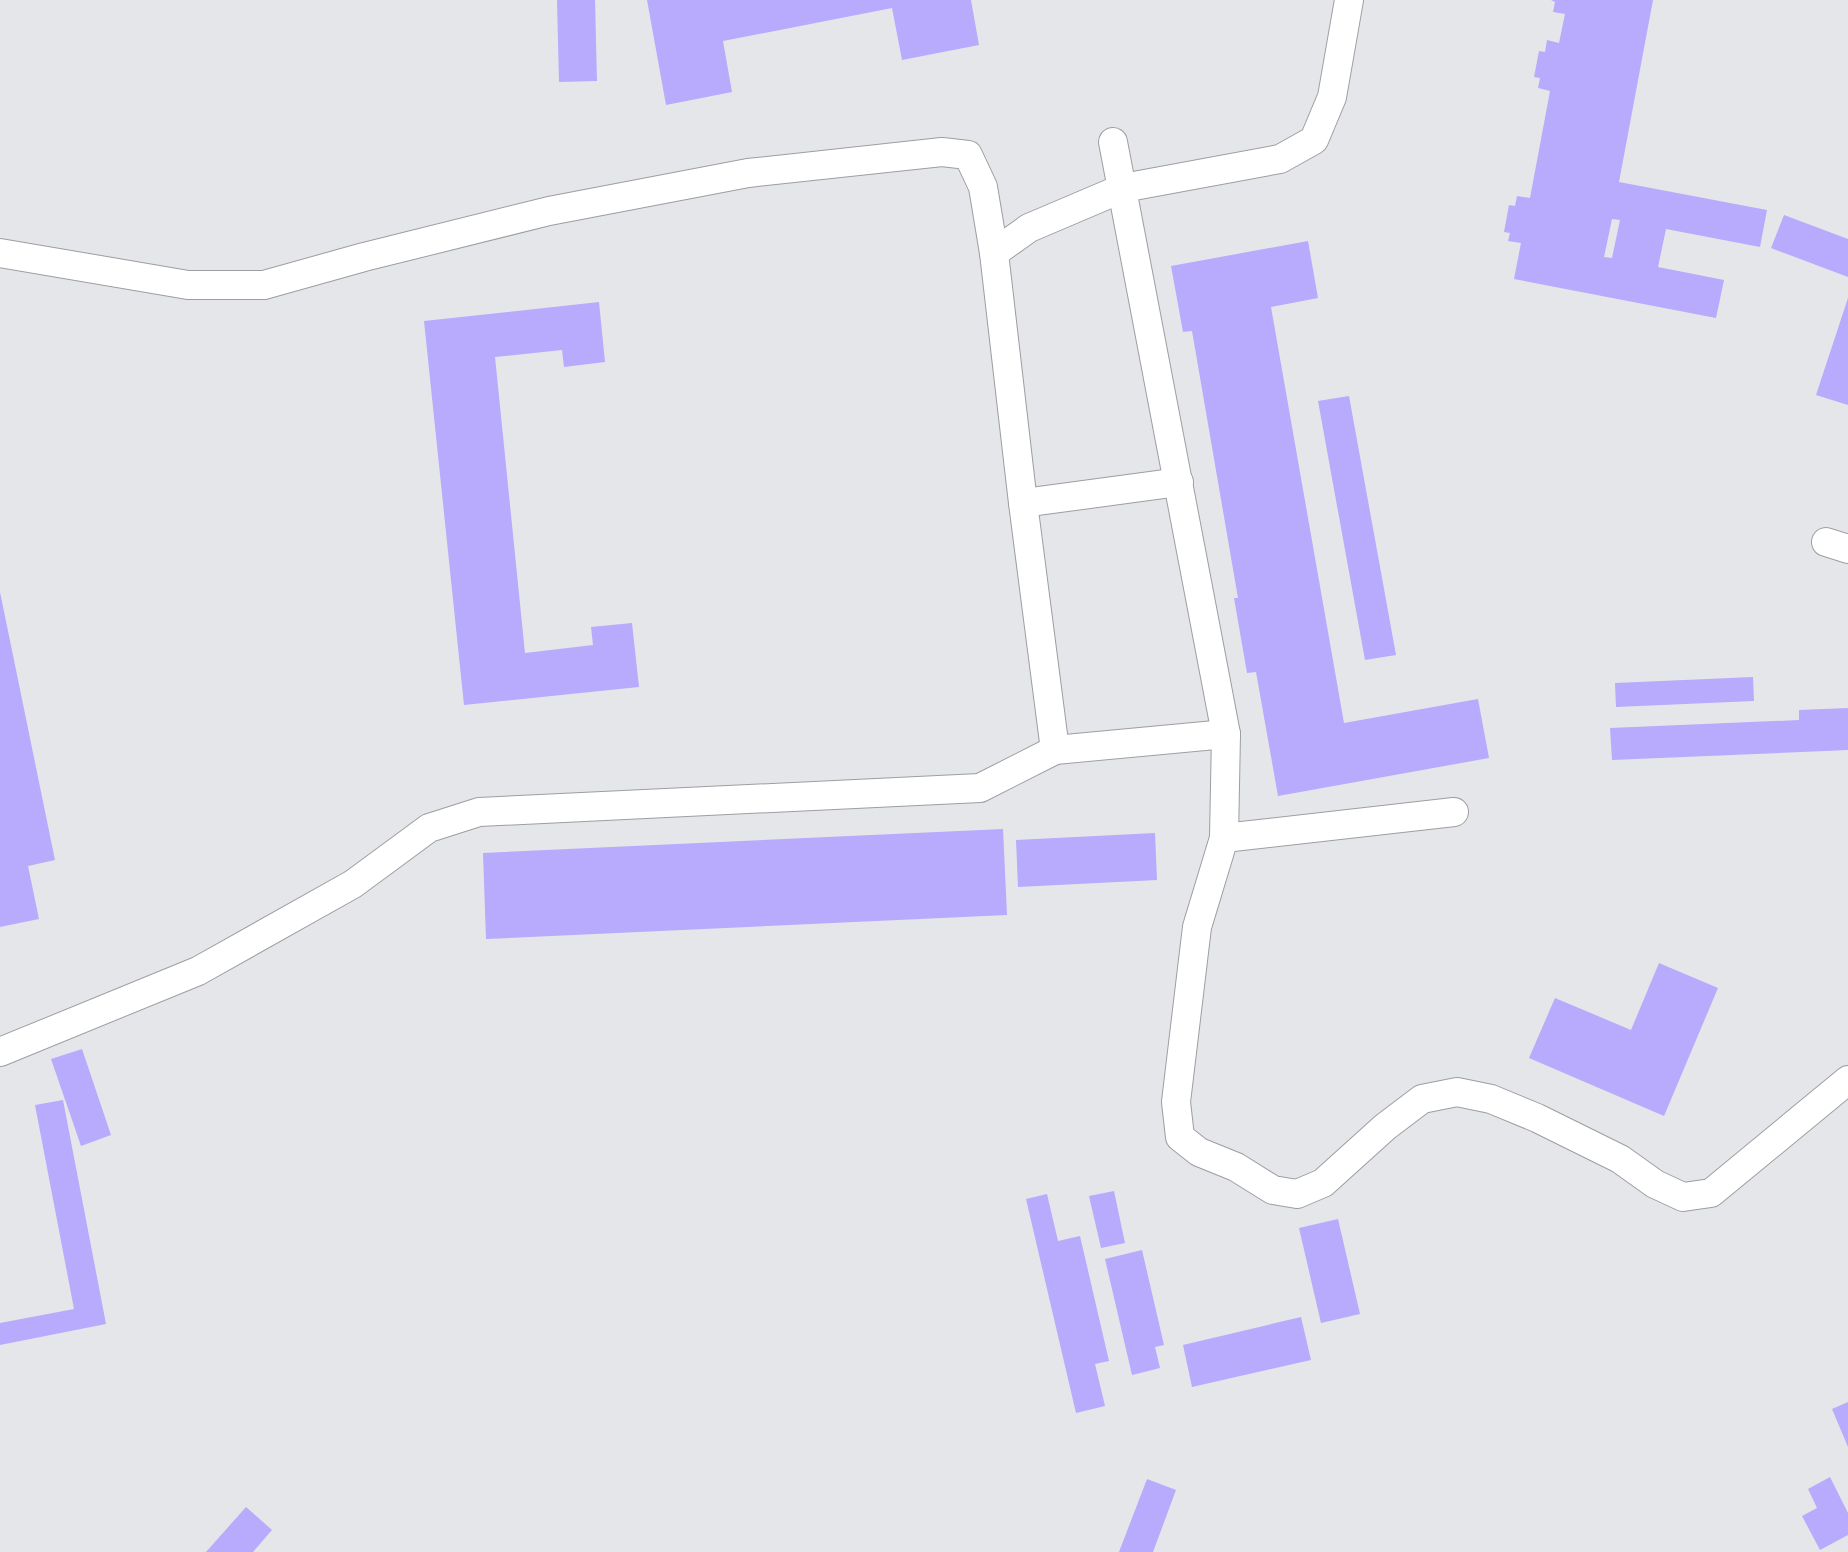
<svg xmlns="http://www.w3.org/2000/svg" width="1848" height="1552" viewBox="0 0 1848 1552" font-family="'Varela Round',sans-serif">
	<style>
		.building { fill: #b8aafc; fill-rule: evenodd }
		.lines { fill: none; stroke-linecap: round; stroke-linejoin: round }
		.minor-casing { stroke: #9d9ea1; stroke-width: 30 }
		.minor { stroke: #fff; stroke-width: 28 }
	</style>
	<rect width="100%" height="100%" fill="#e5e6e9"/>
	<!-- building -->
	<g class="building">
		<polygon points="557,0 595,0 597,81 559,82"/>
		<polygon points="647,0 971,0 979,45 902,60 892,8 723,41 732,92 666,105"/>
		<path d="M1551 0H1653L1619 182 1767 210 1760 247 1666 229 1658 267 1724 280 1716 318 1514 279 1521 243 1508 241 1510 233 1504 232 1509 205 1515 206 1517 196 1530 198 1550 91 1538 88 1540 78 1534 77 1539 51 1545 52 1547 40 1559 43 1565 14 1553 12 1555 2ZM1612 219 1620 220 1612 258 1604 257Z"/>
		<polygon points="1784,215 1848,239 1848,277 1771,248"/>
		<polygon points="1308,241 1318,298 1271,307 1344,723 1478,699 1489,758 1278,796 1256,672 1247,673 1234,598 1238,598 1192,331 1183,332 1171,266"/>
		<polygon points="1848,298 1848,405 1816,395"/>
		<polygon points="599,302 605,362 564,367 562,350 495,357 525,653 593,645 591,627 632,623 639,687 464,705 424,321"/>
		<polygon points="1349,396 1396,655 1365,660 1318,401"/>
		<polygon points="0,592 55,860 28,866 39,919 0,927"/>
		<polygon points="1753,677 1754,701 1616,707 1615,683"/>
		<polygon points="1848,708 1848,750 1612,760 1610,728 1799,720 1799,710"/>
		<polygon points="1003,829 1007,915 486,939 483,853"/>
		<polygon points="1155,833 1157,880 1018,887 1016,840"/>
		<polygon points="1659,963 1718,988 1664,1116 1529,1058 1555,998 1631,1030"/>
		<polygon points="82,1049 111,1135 81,1146 51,1059"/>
		<polygon points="63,1100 106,1324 0,1345 0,1323 74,1309 35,1105"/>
		<polygon points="1114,1191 1125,1243 1101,1248 1089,1196"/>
		<polygon points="1047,1194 1058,1241 1080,1236 1109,1361 1095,1364 1105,1406 1076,1413 1026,1199"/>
		<polygon points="1338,1219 1360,1314 1321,1323 1299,1228"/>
		<polygon points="1142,1250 1164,1345 1155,1347 1160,1368 1132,1375 1105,1259"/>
		<polygon points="1301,1317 1311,1360 1192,1387 1183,1345"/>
		<polygon points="1848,1402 1848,1447 1832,1409"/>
		<polygon points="1830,1477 1848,1513 1848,1535 1820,1550 1802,1516 1817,1508 1808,1489"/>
		<polygon points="1147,1479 1176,1490 1153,1552 1119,1552"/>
		<polygon points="246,1507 272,1530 253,1552 206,1552"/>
	</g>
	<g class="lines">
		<defs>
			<g id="minor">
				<polyline points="1113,142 1226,734 1224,838 1197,927 1176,1102 1180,1137 1199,1152 1236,1167 1273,1190 1297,1194 1323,1183 1385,1127 1422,1099 1457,1092 1491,1099 1537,1118 1620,1159 1655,1184 1683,1197 1711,1193 1848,1080"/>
				<polyline points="0,253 188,285 264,285 364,257 549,211 748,173 942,152 968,155 983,187 994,253"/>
				<polyline points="1023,503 1179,482"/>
				<polyline points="1826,542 1848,549"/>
				<polyline points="1055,750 1023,503 994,253 1029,228 1123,188 1280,159 1314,140 1332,97 1349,0"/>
				<polyline points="1224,838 1454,812"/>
				<polyline points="0,1052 198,971 353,884 429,828 479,812 980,788 1055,750 1226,734"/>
			</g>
		</defs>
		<!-- minor casing -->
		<use href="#minor" class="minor-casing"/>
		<!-- minor -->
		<use href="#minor" class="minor"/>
	</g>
</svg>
